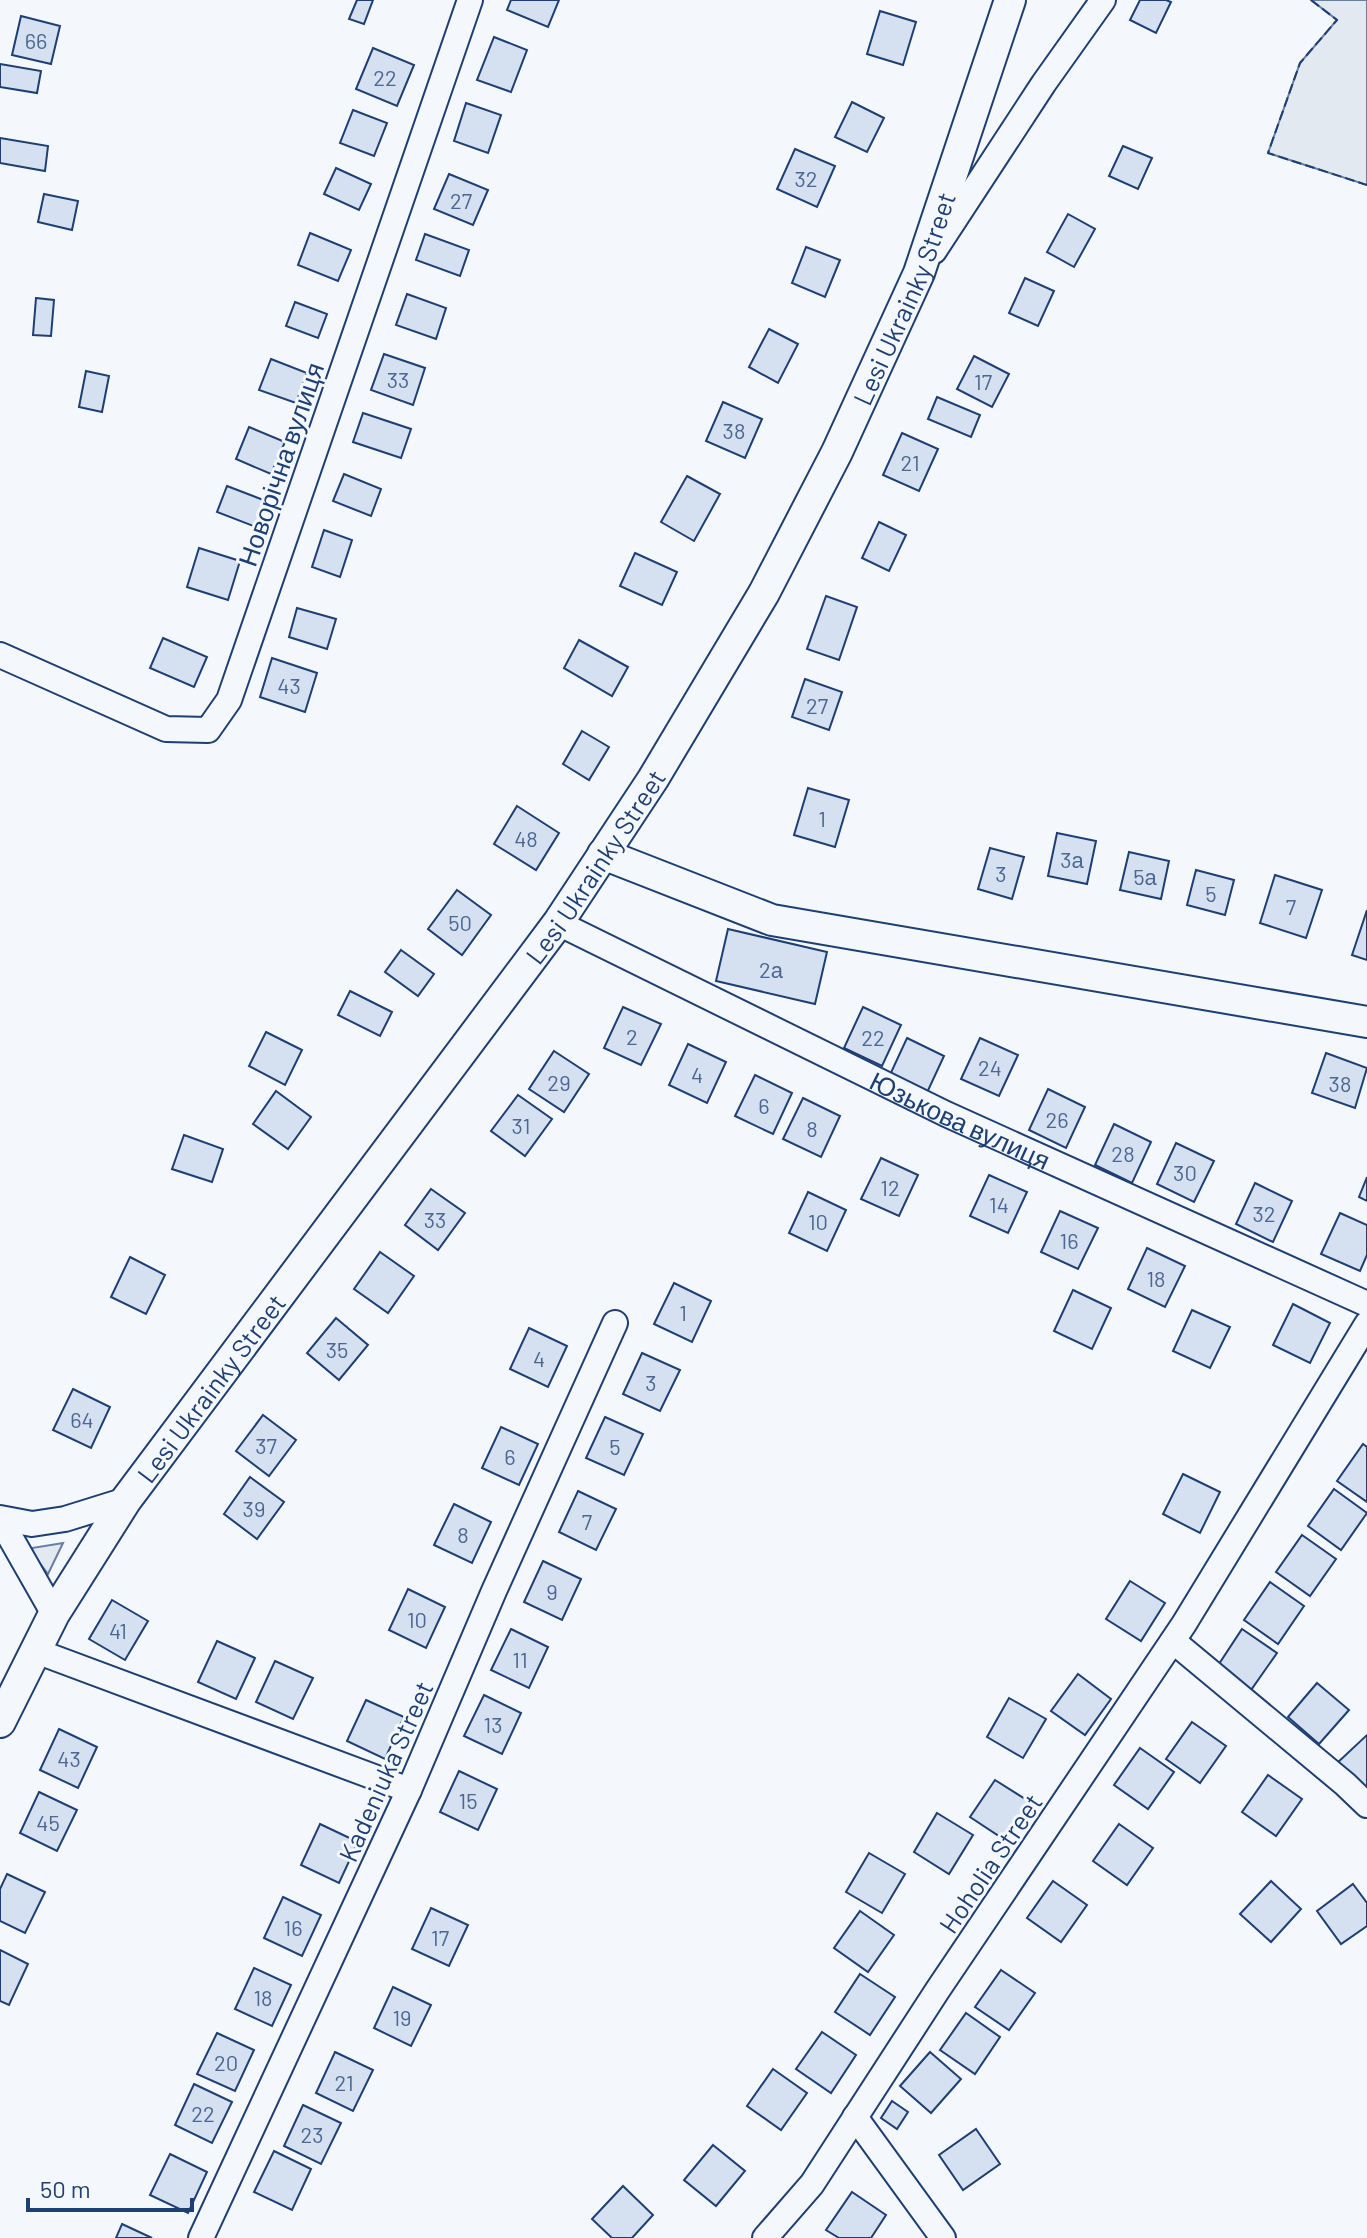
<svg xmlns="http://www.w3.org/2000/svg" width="1367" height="2238" viewBox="0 0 1367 2238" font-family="Barlow,sans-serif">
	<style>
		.green { fill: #e3e9f0; stroke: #687fa3; stroke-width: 2 }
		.building { fill: #d5e0f0; stroke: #1d3f73; stroke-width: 2 }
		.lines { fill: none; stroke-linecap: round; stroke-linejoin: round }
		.minor-casing { stroke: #1d3f73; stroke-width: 28 }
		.major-casing { stroke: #1d3f73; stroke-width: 34 }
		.minor { stroke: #f4f7fb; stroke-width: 24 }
		.major { stroke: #f4f7fb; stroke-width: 30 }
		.fence { stroke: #1d3f73; stroke-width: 2; stroke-dasharray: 10 4; stroke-linecap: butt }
		.labels { text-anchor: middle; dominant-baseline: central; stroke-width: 6; stroke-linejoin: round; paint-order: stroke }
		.number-label { font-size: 22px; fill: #4b6792 }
		.street-label { font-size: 26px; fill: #1d3f73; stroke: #f4f7fb }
	</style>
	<rect width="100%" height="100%" fill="#f4f7fb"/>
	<!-- green -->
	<g class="green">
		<polygon points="1311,0 1367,0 1367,185 1268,153 1300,63 1337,20"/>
		<polygon points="63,1543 48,1574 33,1554 32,1548"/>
	</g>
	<!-- building -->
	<g class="building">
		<polygon points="357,0 373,0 364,24 349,19"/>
		<polygon points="511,0 559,0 548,27 507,10"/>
		<polygon points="1140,0 1166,0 1171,2 1156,33 1130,20"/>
		<polygon points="880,11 916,22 903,65 867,54"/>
		<polygon points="21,16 60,26 51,64 12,55"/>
		<polygon points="494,37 527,50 511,92 477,80"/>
		<polygon points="373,48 414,65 397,106 356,89"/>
		<polygon points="0,64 41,71 37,93 0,87"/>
		<polygon points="852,102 884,118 867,152 835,137"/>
		<polygon points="466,103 501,115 488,153 454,141"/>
		<polygon points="353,110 387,123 374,156 340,143"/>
		<polygon points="0,138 48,146 45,171 0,163"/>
		<polygon points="1123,146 1152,158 1138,189 1109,176"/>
		<polygon points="795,149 835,166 817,207 777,189"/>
		<polygon points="336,168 371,184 359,210 324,194"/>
		<polygon points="449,174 488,190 473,225 434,209"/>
		<polygon points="44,194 78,201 72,230 38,222"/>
		<polygon points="1068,214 1095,229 1074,267 1047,252"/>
		<polygon points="310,233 351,250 338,281 298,265"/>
		<polygon points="425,234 469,250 460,276 416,260"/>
		<polygon points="806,247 840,260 825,297 792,283"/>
		<polygon points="1025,278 1054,291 1038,326 1009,313"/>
		<polygon points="407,294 446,308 436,339 396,325"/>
		<polygon points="36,298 54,300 51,336 33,335"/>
		<polygon points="295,302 327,314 318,338 286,326"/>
		<polygon points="769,329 798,344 778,383 749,367"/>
		<polygon points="384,354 425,368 413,405 371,390"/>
		<polygon points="974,356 1009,374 992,407 957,389"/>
		<polygon points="271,359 307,373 296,403 259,390"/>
		<polygon points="86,371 109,376 102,412 79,407"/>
		<polygon points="937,397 980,415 971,437 928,419"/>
		<polygon points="723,402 762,419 745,458 706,441"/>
		<polygon points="363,413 411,429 401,458 353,442"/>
		<polygon points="249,427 285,442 271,474 236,459"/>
		<polygon points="902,433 938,449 919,491 883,475"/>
		<polygon points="344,474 381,489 371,516 333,501"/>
		<polygon points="687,476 720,494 694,541 661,522"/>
		<polygon points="227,486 266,501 256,527 217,512"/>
		<polygon points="879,522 906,535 889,571 862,558"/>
		<polygon points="324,530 352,540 340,577 312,567"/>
		<polygon points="199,548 240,561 228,600 187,587"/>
		<polygon points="635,553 677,572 662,605 620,586"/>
		<polygon points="826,596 857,607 839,660 807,649"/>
		<polygon points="297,608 336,619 327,649 289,637"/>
		<polygon points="163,638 207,657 194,687 150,668"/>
		<polygon points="579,640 628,667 612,696 564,668"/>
		<polygon points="272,658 317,673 305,712 260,697"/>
		<polygon points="805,679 842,692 829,730 792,717"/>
		<polygon points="582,731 609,747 589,780 563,764"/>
		<polygon points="808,788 849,800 835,847 794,835"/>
		<polygon points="517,806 559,833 536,870 494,844"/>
		<polygon points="1057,833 1096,841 1087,884 1048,876"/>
		<polygon points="990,848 1024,857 1012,899 978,889"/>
		<polygon points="1129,852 1169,861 1161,899 1120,890"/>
		<polygon points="1196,870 1234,880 1225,915 1187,905"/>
		<polygon points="1275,875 1322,890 1306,938 1260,923"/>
		<polygon points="457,890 491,915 462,955 428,929"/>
		<polygon points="1367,910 1367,960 1352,955"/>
		<polygon points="728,929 827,952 815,1004 716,981"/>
		<polygon points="401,950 434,974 418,996 385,972"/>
		<polygon points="350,991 392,1012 380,1036 338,1015"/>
		<polygon points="623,1007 661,1024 641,1065 604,1048"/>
		<polygon points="863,1007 901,1025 882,1066 844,1048"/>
		<polygon points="266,1032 302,1050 285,1085 249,1066"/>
		<polygon points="907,1038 944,1056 925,1097 888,1079"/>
		<polygon points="980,1038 1018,1055 999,1096 961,1079"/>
		<polygon points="688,1044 726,1062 707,1103 669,1085"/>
		<polygon points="554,1051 589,1074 564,1112 529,1089"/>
		<polygon points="1326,1053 1367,1068 1355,1108 1312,1093"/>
		<polygon points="755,1075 792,1093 773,1134 735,1116"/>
		<polygon points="1048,1089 1085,1107 1066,1148 1029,1130"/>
		<polygon points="276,1091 311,1117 288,1149 253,1124"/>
		<polygon points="518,1095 552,1119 525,1156 491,1131"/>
		<polygon points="803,1098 840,1116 821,1157 783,1139"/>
		<polygon points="1114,1124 1151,1142 1132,1183 1095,1165"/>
		<polygon points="184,1135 223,1149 212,1182 172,1169"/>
		<polygon points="1176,1143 1214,1161 1194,1202 1157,1184"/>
		<polygon points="881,1158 918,1175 899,1216 861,1199"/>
		<polygon points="989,1175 1027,1192 1008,1233 970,1216"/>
		<polygon points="1367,1177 1367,1201 1359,1197"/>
		<polygon points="1255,1183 1292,1201 1273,1242 1236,1224"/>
		<polygon points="431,1189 465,1213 438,1250 405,1225"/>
		<polygon points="808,1192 846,1210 827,1251 789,1233"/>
		<polygon points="1060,1211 1098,1228 1078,1269 1041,1252"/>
		<polygon points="1340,1213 1367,1225 1367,1255 1360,1271 1321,1254"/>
		<polygon points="1147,1248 1185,1266 1165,1307 1128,1289"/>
		<polygon points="380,1252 414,1276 388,1313 354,1289"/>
		<polygon points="130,1257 165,1275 146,1314 111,1297"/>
		<polygon points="674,1283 711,1301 692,1342 654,1324"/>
		<polygon points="1073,1290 1111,1308 1092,1349 1054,1331"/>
		<polygon points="1293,1304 1330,1323 1310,1363 1273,1345"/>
		<polygon points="1192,1310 1230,1327 1210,1368 1173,1351"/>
		<polygon points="336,1318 368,1345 339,1380 307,1353"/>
		<polygon points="529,1328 567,1346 548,1387 510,1369"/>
		<polygon points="642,1353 680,1370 660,1411 623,1394"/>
		<polygon points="73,1389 110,1407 91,1448 53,1430"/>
		<polygon points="263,1415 296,1440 269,1476 236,1451"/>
		<polygon points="605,1417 643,1434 624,1475 586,1458"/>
		<polygon points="501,1427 538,1444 519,1485 482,1468"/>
		<polygon points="1363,1444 1367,1447 1367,1502 1337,1481"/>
		<polygon points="1183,1474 1220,1492 1200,1533 1163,1514"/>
		<polygon points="250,1477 284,1502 257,1539 224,1514"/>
		<polygon points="1334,1489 1367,1513 1341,1550 1308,1526"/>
		<polygon points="578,1491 616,1509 596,1550 559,1532"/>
		<polygon points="454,1504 491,1522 472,1563 434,1545"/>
		<polygon points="1302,1535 1336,1559 1310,1596 1276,1572"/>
		<polygon points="543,1561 581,1579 562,1620 524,1602"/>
		<polygon points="1130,1581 1165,1603 1141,1641 1106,1619"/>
		<polygon points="1270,1582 1304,1606 1278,1644 1244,1620"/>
		<polygon points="408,1589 445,1607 426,1648 389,1630"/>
		<polygon points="112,1600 148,1621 125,1660 89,1639"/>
		<polygon points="511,1629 548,1647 529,1688 491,1670"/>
		<polygon points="1242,1629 1277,1653 1251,1690 1217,1667"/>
		<polygon points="217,1641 255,1658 236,1699 198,1682"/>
		<polygon points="275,1661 313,1678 293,1719 256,1702"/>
		<polygon points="1078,1674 1111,1699 1085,1735 1051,1711"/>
		<polygon points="1317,1683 1349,1710 1319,1744 1288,1717"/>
		<polygon points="484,1695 521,1713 502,1754 464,1736"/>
		<polygon points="1009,1698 1046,1719 1023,1758 987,1737"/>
		<polygon points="366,1700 404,1717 385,1759 347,1741"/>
		<polygon points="1192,1722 1226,1746 1200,1783 1166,1759"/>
		<polygon points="59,1729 97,1747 78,1788 40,1770"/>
		<polygon points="1367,1735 1367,1792 1335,1765"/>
		<polygon points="1140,1748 1174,1772 1148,1809 1114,1785"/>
		<polygon points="459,1771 497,1789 478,1830 440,1812"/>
		<polygon points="1268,1775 1302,1799 1276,1836 1242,1812"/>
		<polygon points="995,1780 1030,1802 1005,1840 970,1817"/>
		<polygon points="39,1792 77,1810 57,1851 20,1833"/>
		<polygon points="937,1813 973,1835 949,1874 914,1852"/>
		<polygon points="320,1824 358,1842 339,1883 301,1865"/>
		<polygon points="1119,1824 1153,1848 1127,1885 1093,1861"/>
		<polygon points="869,1853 905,1874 882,1913 846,1892"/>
		<polygon points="7,1874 45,1892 25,1933 0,1921 0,1889"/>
		<polygon points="1053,1881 1087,1905 1061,1942 1027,1918"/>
		<polygon points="1271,1881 1301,1909 1271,1942 1240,1914"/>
		<polygon points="1353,1884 1367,1903 1367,1926 1341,1944 1317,1911"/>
		<polygon points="283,1897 321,1915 302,1956 264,1938"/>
		<polygon points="431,1908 468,1925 449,1966 412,1949"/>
		<polygon points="860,1911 894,1935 868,1972 834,1948"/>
		<polygon points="0,1950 28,1964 9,2005 0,2001"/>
		<polygon points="254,1968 291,1985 272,2026 235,2009"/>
		<polygon points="1001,1970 1035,1993 1009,2030 975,2007"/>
		<polygon points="860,1974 895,1997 870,2035 835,2012"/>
		<polygon points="393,1987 431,2005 411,2046 374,2028"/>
		<polygon points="966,2013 1000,2037 975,2074 940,2050"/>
		<polygon points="822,2032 856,2055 831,2093 796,2069"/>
		<polygon points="217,2033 254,2050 235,2091 197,2074"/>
		<polygon points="335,2052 373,2070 353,2111 316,2093"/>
		<polygon points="930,2052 961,2079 931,2113 900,2086"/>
		<polygon points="773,2069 807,2093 781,2130 747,2106"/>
		<polygon points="194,2084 232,2102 212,2143 175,2125"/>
		<polygon points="892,2101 908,2112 897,2129 881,2118"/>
		<polygon points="303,2105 341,2123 321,2164 284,2146"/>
		<polygon points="976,2129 1000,2164 963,2190 939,2155"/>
		<polygon points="713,2145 745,2171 716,2206 684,2180"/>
		<polygon points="274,2151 311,2169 292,2210 254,2192"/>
		<polygon points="170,2154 207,2172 188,2213 150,2195"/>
		<polygon points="623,2186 653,2215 632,2238 612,2238 592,2219"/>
		<polygon points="852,2192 886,2215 871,2238 839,2238 826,2230"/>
		<polygon points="122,2224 152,2238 116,2238"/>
	</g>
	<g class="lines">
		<defs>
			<g id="minor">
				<polyline points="934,251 1044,83 1103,0"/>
				<polyline points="0,655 166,729 208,730 229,700 470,0"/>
				<path id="s1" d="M558 923 946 1114 1367 1304"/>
				<polyline points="0,1518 32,1524 65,1519 126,1500"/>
				<polyline points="0,1528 9,1535 54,1614"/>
				<polyline points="1173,1641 1345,1784 1367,1805"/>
				<polyline points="36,1651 409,1790"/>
				<polyline points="855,2117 943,2238"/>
				<polyline points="201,2238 409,1790 494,1591 615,1323"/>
				<polyline points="765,2238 812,2184 937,1991 1184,1624 1367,1324"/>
			</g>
			<g id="major">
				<polyline points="603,854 772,920 1367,1022"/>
				<path id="s2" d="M0 1722 54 1614 126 1500 558 923 653 779 764 593 837 452 919 273 1010 0"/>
			</g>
		</defs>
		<!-- minor casing -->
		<use href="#minor" class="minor-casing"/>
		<!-- major casing -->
		<use href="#major" class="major-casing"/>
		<!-- minor -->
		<use href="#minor" class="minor"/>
		<!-- major -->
		<use href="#major" class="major"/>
		<!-- fence -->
		<polyline class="fence" points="1311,0 1337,20 1300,63 1268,153 1367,185"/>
	</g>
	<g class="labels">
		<!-- number labels -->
		<g class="number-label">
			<text x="36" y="40">66</text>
			<text x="385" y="77">22</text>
			<text x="806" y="178">32</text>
			<text x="461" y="200">27</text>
			<text x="398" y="379">33</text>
			<text x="983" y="381">17</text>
			<text x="734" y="430">38</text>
			<text x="910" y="462">21</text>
			<text x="289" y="685">43</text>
			<text x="817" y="705">27</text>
			<text x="822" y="818">1</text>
			<text x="526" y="838">48</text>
			<text x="1072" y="859">3а</text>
			<text x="1001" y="873">3</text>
			<text x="1145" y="876">5а</text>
			<text x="1211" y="893">5</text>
			<text x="1291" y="906">7</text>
			<text x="460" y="922">50</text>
			<text x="771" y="969">2а</text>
			<text x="632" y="1036">2</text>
			<text x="873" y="1037">22</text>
			<text x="990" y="1067">24</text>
			<text x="697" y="1074">4</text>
			<text x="559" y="1082">29</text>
			<text x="1340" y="1083">38</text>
			<text x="764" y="1105">6</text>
			<text x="1057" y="1119">26</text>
			<text x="521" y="1125">31</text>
			<text x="812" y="1128">8</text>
			<text x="1123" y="1153">28</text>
			<text x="1185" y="1172">30</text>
			<text x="890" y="1187">12</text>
			<text x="999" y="1204">14</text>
			<text x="1264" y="1213">32</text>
			<text x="435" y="1219">33</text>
			<text x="818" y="1221">10</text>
			<text x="1069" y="1240">16</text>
			<text x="1156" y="1278">18</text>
			<text x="683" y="1312">1</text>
			<text x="337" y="1349">35</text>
			<text x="539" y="1358">4</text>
			<text x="651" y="1382">3</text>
			<text x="82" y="1419">64</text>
			<text x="266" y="1445">37</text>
			<text x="615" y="1446">5</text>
			<text x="510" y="1456">6</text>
			<text x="254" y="1508">39</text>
			<text x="587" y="1521">7</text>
			<text x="463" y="1534">8</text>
			<text x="552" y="1591">9</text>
			<text x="417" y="1619">10</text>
			<text x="118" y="1630">41</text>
			<text x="520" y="1659">11</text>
			<text x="493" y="1724">13</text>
			<text x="69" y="1758">43</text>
			<text x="468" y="1800">15</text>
			<text x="48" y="1822">45</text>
			<text x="293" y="1927">16</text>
			<text x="440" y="1937">17</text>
			<text x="263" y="1997">18</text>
			<text x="402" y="2017">19</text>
			<text x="226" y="2062">20</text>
			<text x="344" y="2082">21</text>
			<text x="203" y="2113">22</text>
			<text x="312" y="2134">23</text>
		</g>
		<!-- street labels -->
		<g class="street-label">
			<text stroke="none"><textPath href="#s2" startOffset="1692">Lesi Ukrainky Street</textPath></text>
			<text transform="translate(280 464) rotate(-71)">Новорічна вулиця</text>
			<text stroke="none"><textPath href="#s2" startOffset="1044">Lesi Ukrainky Street</textPath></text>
			<text stroke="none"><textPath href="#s1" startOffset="448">Юзькова вулиця</textPath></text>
			<text stroke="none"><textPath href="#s2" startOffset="396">Lesi Ukrainky Street</textPath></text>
			<text transform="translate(385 1771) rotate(-66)">Kadeniuka Street</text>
			<text transform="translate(990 1863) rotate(-56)">Hoholia Street</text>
		</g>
	</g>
	<!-- scale -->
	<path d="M28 2198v12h164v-12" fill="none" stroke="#1d3f73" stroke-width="4"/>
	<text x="40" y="2198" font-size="24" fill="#1d3f73" stroke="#f4f7fb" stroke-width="6" paint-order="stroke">50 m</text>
</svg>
